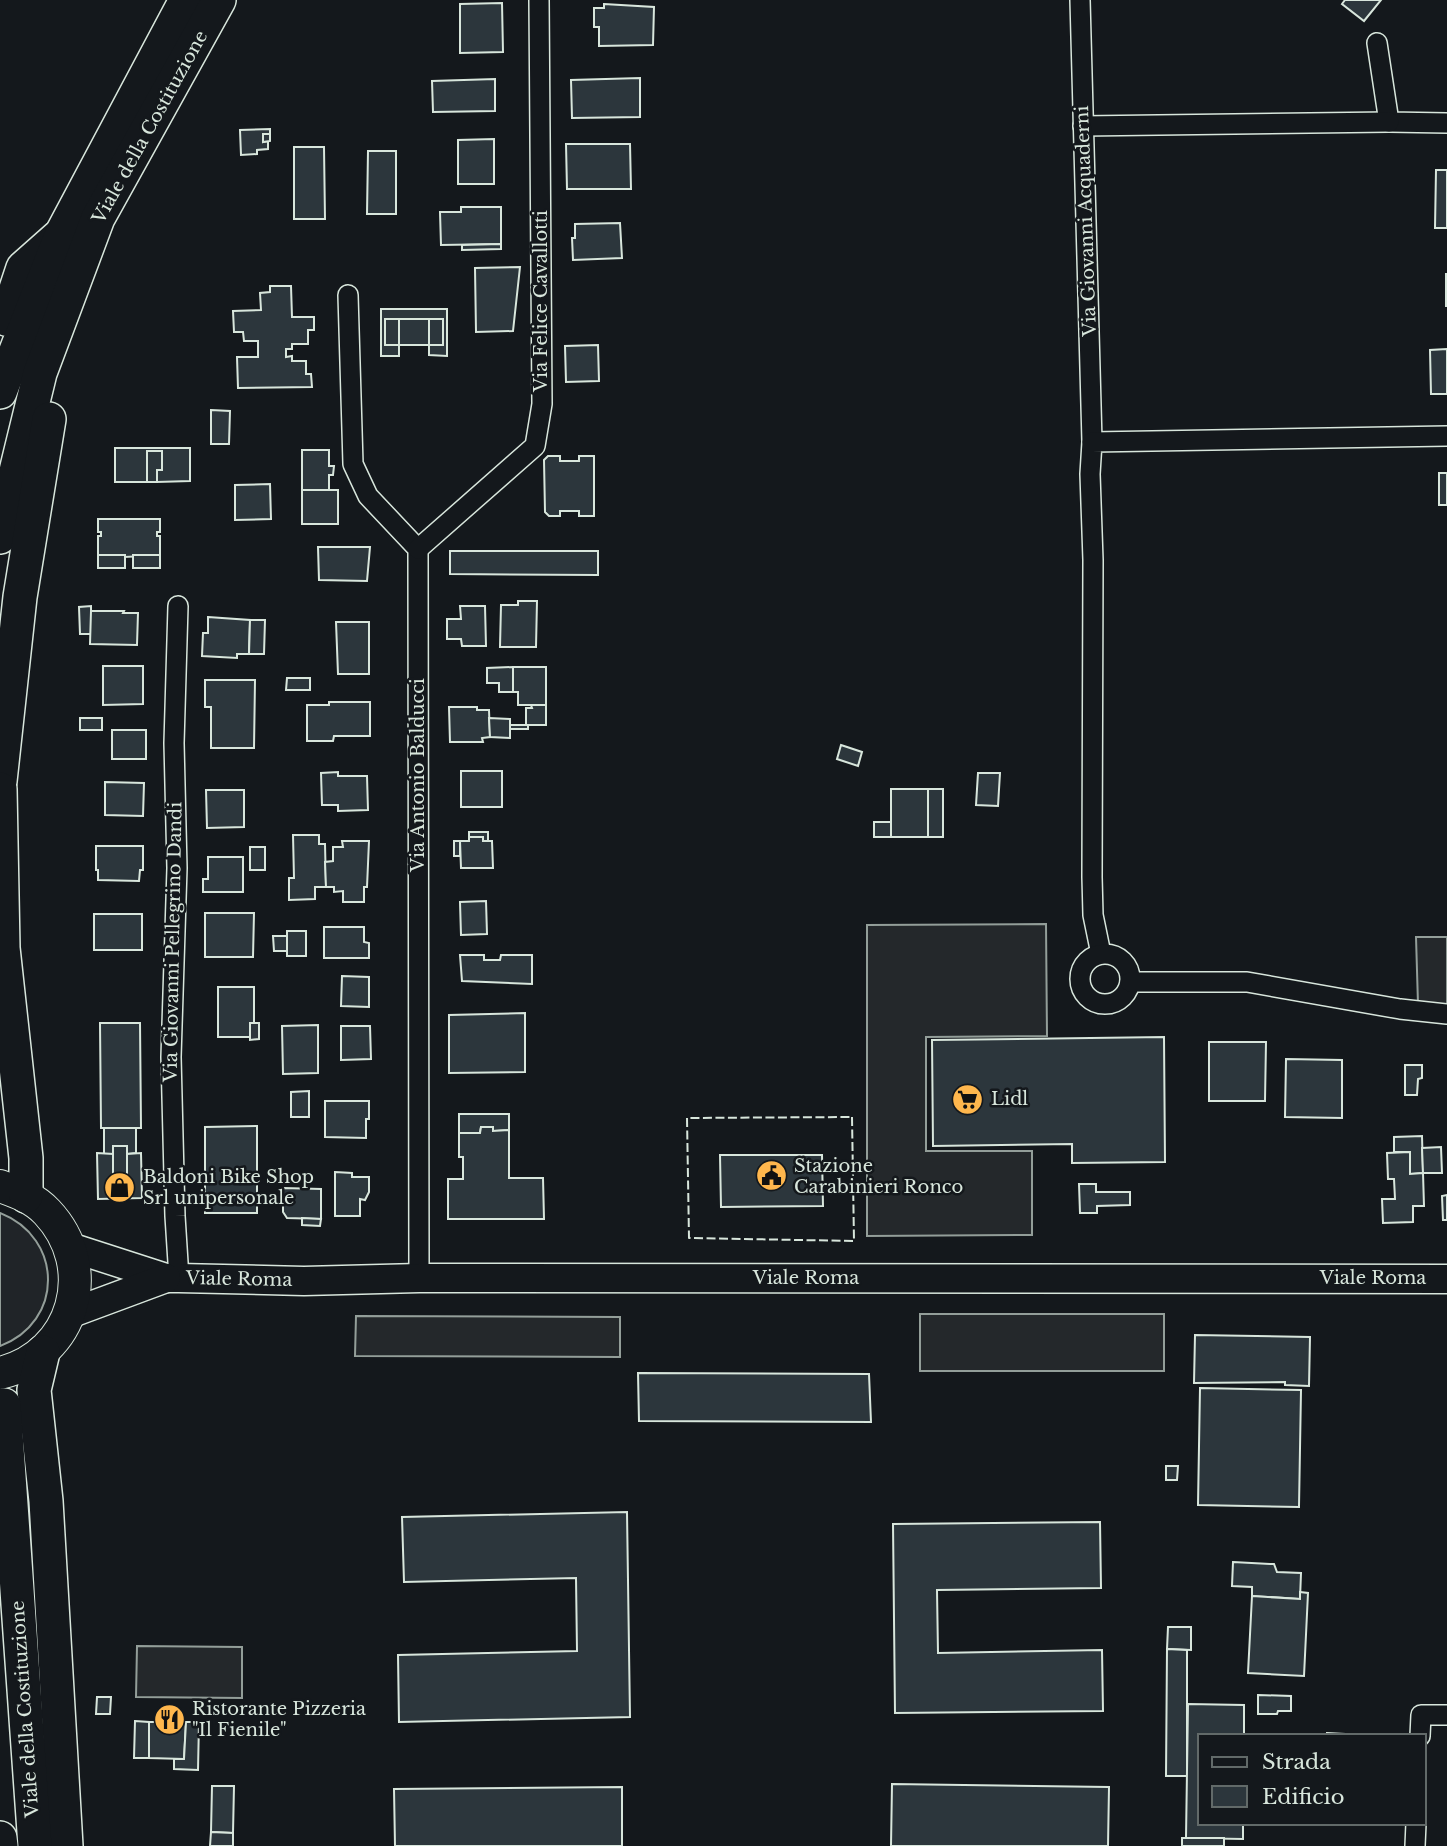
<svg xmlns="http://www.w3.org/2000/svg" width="1447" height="1846" viewBox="0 0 1447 1846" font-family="'Libre Baskerville',serif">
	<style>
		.green { fill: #202428; stroke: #939e99; stroke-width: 2 }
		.parking { fill: #24282b; stroke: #939e99; stroke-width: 2 }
		.building { fill: #2c363c; stroke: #d8e6dc; stroke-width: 2 }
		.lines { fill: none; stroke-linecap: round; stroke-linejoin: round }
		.minor-casing { stroke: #d8e6dc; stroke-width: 22 }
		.secondary-casing { stroke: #d8e6dc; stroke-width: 31 }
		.primary-casing { stroke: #d8e6dc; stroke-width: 34 }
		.trunk-casing { stroke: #d8e6dc; stroke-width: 36 }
		.minor { stroke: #14181c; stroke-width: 19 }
		.secondary { stroke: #14181c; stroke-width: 28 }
		.primary { stroke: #14181c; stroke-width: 32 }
		.trunk { stroke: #14181c; stroke-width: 33 }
		.fence { stroke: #d8e6dc; stroke-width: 2; stroke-dasharray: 9 3.5; stroke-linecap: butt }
		.labels { text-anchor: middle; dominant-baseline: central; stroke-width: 5; stroke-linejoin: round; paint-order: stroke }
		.street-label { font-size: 18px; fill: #d8e6dc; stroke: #14181c }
		.poi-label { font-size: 18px; fill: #d8e6dc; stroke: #14181c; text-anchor: start }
	</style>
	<rect width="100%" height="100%" fill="#14181c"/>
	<!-- green -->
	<path class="green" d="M0 1213C64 1238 64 1322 0 1346Z"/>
	<!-- parking -->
	<g class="parking">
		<polygon points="1046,924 1047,1036 926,1037 926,1151 1032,1151 1032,1235 867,1236 867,925"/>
		<polygon points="1416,937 1447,937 1447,1004 1418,1004"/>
		<rect x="920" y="1314" width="244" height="57"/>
		<polygon points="356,1316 620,1317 620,1357 355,1356"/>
		<polygon points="137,1646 242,1647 242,1698 136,1697"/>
	</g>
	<!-- building -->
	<g class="building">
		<polygon points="1345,0 1381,0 1364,21 1342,4"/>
		<polygon points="502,3 503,52 460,53 460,4"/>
		<polygon points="604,4 654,7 653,45 599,46 599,27 594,27 594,8 604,8"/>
		<polygon points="640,78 640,117 572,118 571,80"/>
		<polygon points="495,79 495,111 433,112 432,81"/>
		<polygon points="270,129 270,134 263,134 263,142 268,141 268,149 257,150 257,154 241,155 240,130"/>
		<polygon points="263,134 270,134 270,141 263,142"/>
		<polygon points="494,139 494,184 458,184 458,140"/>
		<polygon points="566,144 630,144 631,189 567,189"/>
		<polygon points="294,147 324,147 325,219 294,219"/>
		<polygon points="368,151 396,151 396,214 367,214"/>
		<polygon points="1436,170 1447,170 1447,228 1435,228"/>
		<polygon points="461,207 501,207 501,244 441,245 440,212 461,212"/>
		<polygon points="620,223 622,258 573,260 572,238 575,238 575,224"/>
		<polygon points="501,244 501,249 462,250 462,245"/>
		<polygon points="520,267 513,331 476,332 475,268"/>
		<rect x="1446" y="274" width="1" height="32"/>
		<polygon points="270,286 291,286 292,317 314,317 314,330 308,330 308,344 292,344 292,349 286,349 286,357 292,356 292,361 306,361 306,374 311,374 312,387 238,388 237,357 258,357 258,341 244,341 243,332 234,332 233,311 261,310 260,293 270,292"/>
		<polygon points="381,309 447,309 447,356 429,355 429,345 443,345 443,319 385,319 385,345 399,345 399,356 381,356"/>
		<rect x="385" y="319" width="14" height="26"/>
		<rect x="399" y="319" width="30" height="26"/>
		<rect x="429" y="319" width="14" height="26"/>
		<polygon points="598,345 599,381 566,382 565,346"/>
		<polygon points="1447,349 1447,394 1431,394 1430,350"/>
		<polygon points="211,410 230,411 229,444 211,444"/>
		<polygon points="115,448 190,448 190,481 157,482 157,470 162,470 162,451 147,451 147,482 115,482"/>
		<polygon points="302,450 329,450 329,466 334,466 333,475 329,475 329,490 302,490"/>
		<polygon points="147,451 162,451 162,470 157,470 157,482 147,482"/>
		<polygon points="548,456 560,456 560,461 579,461 579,456 594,456 594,516 579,516 579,511 560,511 560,516 549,516 545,512 544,460"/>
		<rect x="1439" y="473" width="8" height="32"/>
		<polygon points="270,484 271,519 235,520 235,485"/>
		<rect x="302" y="490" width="36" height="34"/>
		<polygon points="98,519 160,519 160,532 157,532 157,536 160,536 160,555 125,557 125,555 98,555 98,536 101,536 101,532 98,532"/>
		<polygon points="318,547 370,547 367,581 319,580"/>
		<polygon points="450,551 598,551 598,575 450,574"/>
		<rect x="98" y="555" width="27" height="13"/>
		<rect x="133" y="555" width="27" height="13"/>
		<polygon points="518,601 537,601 536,647 500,647 501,605 518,605"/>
		<polygon points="91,606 91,634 80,634 79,607"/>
		<polygon points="460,606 485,606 486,646 462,646 461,639 447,639 447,619 461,619"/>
		<polygon points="91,611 124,611 123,613 138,613 137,645 90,644"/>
		<polygon points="208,617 250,620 249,654 237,654 237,658 202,656 203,633 208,633"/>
		<polygon points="250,620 265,620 264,654 249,654"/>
		<polygon points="336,622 369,622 369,674 338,674"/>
		<polygon points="103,666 143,666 143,704 103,705"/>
		<polygon points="513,667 546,667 546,705 518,705 518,692 513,692"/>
		<polygon points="513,667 513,692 499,692 499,683 487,683 487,668"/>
		<polygon points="287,678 310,678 310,690 286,690"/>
		<polygon points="205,680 255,680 254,748 211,748 211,707 205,707"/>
		<polygon points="329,702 370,702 370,736 334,736 333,741 307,741 307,705 329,705"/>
		<polygon points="531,705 546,705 546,725 528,725 528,729 510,729 510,725 526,725 526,708 532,708"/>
		<polygon points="449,707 477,707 477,710 489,710 490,737 482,738 483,742 450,742"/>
		<rect x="80" y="718" width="22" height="12"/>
		<polygon points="489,718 510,719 510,738 490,737"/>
		<rect x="112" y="730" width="34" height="29"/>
		<polygon points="841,745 862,752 858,766 837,759"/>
		<rect x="461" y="771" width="41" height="36"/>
		<polygon points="338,772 338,776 367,776 368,810 338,811 338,805 322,805 321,773"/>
		<polygon points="978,773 1000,773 998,806 976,805"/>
		<polygon points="105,782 144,783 143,816 105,815"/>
		<rect x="891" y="789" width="37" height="48"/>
		<rect x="928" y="789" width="15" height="48"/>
		<polygon points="206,790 244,790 244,827 207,828"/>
		<rect x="874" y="822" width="17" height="15"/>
		<polygon points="469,832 488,832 488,841 483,841 483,837 469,837"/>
		<polygon points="293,835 319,835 319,844 325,844 326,887 315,887 315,899 289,900 289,878 294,878"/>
		<polygon points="469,837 483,837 483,841 492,841 493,868 461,868 460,841 469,841"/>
		<polygon points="342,841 369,841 367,887 364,887 364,902 343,902 343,891 334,892 334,887 326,887 325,862 333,861 333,847 343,847"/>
		<rect x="454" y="841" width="6" height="15"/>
		<polygon points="96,846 143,846 143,870 140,870 139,881 98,880 98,870 96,870"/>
		<rect x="250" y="847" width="15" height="23"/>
		<polygon points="208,857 243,857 243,892 203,892 203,879 208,879"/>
		<polygon points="486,901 487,934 461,935 460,902"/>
		<polygon points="205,913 254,913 253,957 205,957"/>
		<rect x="94" y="914" width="48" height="36"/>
		<polygon points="324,927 364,927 364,942 369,943 369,958 324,958"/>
		<rect x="287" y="931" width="19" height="25"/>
		<polygon points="273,936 287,936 287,951 274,951"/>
		<polygon points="460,955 484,955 484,960 500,960 501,955 532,955 532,984 462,981"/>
		<polygon points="342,976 369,977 369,1007 341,1006"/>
		<polygon points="218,987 254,987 254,1023 250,1023 250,1037 218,1037"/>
		<polygon points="525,1013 525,1072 449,1073 449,1015"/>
		<polygon points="100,1023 140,1023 141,1128 101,1128"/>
		<polygon points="250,1023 259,1023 259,1039 250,1040"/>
		<polygon points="318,1025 318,1073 283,1074 282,1026"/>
		<polygon points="341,1026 370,1026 371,1059 341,1060"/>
		<polygon points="1164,1037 1165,1162 1072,1163 1072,1144 933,1146 932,1040"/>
		<polygon points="1209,1042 1266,1042 1265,1101 1209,1101"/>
		<polygon points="1286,1059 1342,1060 1342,1118 1285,1117"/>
		<polygon points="1405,1065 1422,1065 1422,1078 1418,1079 1417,1095 1405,1095"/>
		<polygon points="309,1091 309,1117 291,1117 291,1092"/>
		<polygon points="325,1101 369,1101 369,1119 366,1119 366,1138 325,1137"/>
		<polygon points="459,1114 509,1114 509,1130 493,1131 493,1127 481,1127 480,1133 459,1133"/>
		<polygon points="257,1126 257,1213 205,1213 205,1127"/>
		<polygon points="481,1127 493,1127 493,1131 509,1130 509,1178 543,1178 544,1219 448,1219 448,1179 463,1179 463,1157 459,1157 459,1133 480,1133"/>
		<polygon points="104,1128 136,1128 136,1153 127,1154 127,1146 113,1146 113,1154 104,1154"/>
		<polygon points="1422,1136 1423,1173 1410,1174 1410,1152 1394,1152 1394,1137"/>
		<rect x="113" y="1146" width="14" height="29"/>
		<polygon points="1441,1147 1442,1173 1423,1173 1422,1148"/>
		<polygon points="1410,1152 1410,1174 1423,1173 1424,1206 1413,1206 1413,1222 1383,1223 1382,1199 1395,1199 1394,1179 1388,1179 1387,1153"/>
		<polygon points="97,1153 113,1154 113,1175 127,1175 127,1154 141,1153 142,1198 98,1199"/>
		<polygon points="720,1155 822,1155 823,1206 721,1207"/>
		<polygon points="335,1172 352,1173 352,1177 369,1177 369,1192 365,1200 360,1199 360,1216 335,1216"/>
		<polygon points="1079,1184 1096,1184 1096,1192 1130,1192 1130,1205 1097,1206 1097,1213 1080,1213"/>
		<polygon points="283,1188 321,1189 321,1219 287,1218 283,1212"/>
		<polygon points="1447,1195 1447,1220 1443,1220 1442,1196"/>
		<polygon points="302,1218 321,1219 320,1226 302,1225"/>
		<polygon points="1195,1335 1310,1337 1309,1386 1285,1385 1285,1382 1194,1383"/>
		<polygon points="638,1373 869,1374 871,1422 639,1421"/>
		<polygon points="1200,1388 1301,1390 1299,1507 1198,1505"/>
		<polygon points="1166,1466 1178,1466 1177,1480 1166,1480"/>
		<polygon points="627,1512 630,1717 399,1722 398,1655 577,1651 576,1578 404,1582 402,1517"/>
		<polygon points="1100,1522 1101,1588 937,1590 938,1653 1102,1650 1103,1711 895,1713 893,1524"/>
		<polygon points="1233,1562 1270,1564 1274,1564 1277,1572 1301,1573 1300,1599 1252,1596 1252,1587 1232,1586"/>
		<polygon points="1300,1592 1308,1593 1304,1676 1248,1673 1252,1596 1300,1599"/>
		<polygon points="1168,1627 1191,1627 1191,1650 1167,1649"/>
		<polygon points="1167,1649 1187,1650 1187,1776 1166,1776"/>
		<polygon points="1258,1695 1291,1696 1291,1711 1278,1711 1277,1714 1258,1714"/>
		<polygon points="97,1697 111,1697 110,1714 96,1714"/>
		<polygon points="1188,1704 1244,1705 1244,1736 1200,1736 1200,1823 1243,1823 1243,1839 1186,1838"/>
		<polygon points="135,1721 149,1722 149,1758 134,1758"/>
		<polygon points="149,1722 186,1722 184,1759 149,1758"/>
		<polygon points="186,1722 199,1722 198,1770 174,1769 174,1759 184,1759"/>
		<polygon points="1327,1733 1383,1736 1327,1736"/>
		<polygon points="892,1784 1109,1787 1108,1846 891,1846"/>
		<polygon points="212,1786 234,1786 233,1833 211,1832"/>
		<polygon points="622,1787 622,1846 395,1846 394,1789"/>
		<polygon points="211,1832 233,1833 233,1846 210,1846"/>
		<rect x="1182" y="1838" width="42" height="8"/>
	</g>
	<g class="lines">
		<defs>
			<g id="minor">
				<polyline points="1080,0 1092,442"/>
				<polyline points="1377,43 1389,122 1447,123"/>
				<polyline points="1083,126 1389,122"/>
				<polyline points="348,295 353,464 368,496 418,549 419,1278"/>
				<polyline points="418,549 535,446 542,404 539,0"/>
				<polyline points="178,606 174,743 177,868 171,1057 175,1216 179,1278"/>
				<polyline points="1101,954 1093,915 1092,877 1093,560 1090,474 1092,442 1447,436"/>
				<circle cx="1105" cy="979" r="25"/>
				<polyline points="1130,982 1247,982 1400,1009 1447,1014"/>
				<polyline points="1420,1736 1421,1715 1447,1715"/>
				<polyline points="1415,1846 1416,1823"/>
			</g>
			<g id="secondary">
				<polyline points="70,1247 166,1278 179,1278 304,1281 419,1278 1447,1279"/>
				<polyline points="69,1314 166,1278"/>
			</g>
			<path id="primary" d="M0 1186C17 1192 34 1198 47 1212 99 1267 75 1355 0 1373"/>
			<g id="trunk">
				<polyline points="6,319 23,268 58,237"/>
				<polyline points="0,392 62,233 186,0"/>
				<polyline points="0,537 40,373 98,218 219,0"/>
				<polyline points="0,781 20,597 49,419"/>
				<polyline points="0,789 3,948 26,1158 26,1196"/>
				<polyline points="43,1352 34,1390 46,1501 66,1846"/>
				<polyline points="4,1405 35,1846"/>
				<polyline points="0,1838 1,1846"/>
			</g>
		</defs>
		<!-- minor casing -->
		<use href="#minor" class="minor-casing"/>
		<!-- secondary casing -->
		<use href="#secondary" class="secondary-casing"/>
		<!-- primary casing -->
		<use href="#primary" class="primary-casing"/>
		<!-- trunk casing -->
		<use href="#trunk" class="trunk-casing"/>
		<!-- minor -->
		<use href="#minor" class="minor"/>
		<!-- secondary -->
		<use href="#secondary" class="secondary"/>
		<!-- primary -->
		<use href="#primary" class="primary"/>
		<!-- trunk -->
		<use href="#trunk" class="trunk"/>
		<!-- fence -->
		<polygon class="fence" points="852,1117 854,1241 689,1238 687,1118"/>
	</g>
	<!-- icons -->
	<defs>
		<symbol id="supermarket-disc" viewBox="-11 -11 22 22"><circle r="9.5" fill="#ffb74d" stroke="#14181c"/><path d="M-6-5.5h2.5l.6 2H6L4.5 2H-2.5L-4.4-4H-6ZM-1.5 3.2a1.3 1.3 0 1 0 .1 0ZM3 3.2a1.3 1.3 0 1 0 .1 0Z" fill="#111"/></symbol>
		<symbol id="civic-disc" viewBox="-11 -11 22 22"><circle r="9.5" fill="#ffb74d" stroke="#14181c"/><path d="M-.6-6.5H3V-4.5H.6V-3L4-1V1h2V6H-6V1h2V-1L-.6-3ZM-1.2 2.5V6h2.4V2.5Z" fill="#111"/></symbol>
		<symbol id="shop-disc" viewBox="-11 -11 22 22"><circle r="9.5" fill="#ffb74d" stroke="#14181c"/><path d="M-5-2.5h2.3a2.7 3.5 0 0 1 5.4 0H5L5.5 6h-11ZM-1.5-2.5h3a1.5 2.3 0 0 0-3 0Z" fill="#111"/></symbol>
		<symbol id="restaurant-disc" viewBox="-11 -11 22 22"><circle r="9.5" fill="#ffb74d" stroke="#14181c"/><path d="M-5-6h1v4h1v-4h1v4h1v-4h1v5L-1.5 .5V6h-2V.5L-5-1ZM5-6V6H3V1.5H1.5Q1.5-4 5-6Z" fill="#111"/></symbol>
	</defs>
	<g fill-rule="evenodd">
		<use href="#supermarket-disc" x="950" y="1082" width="35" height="35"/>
		<use href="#civic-disc" x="754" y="1158" width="35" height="35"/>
		<use href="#shop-disc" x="102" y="1170" width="35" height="35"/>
		<use href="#restaurant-disc" x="152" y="1702" width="35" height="35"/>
	</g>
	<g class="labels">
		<!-- street labels -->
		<g class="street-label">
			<text transform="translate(150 127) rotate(-61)">Viale della Costituzione</text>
			<text transform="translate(1086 221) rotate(-92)">Via Giovanni Acquaderni</text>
			<text transform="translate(541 301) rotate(-90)">Via Felice Cavallotti</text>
			<text transform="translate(418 775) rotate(-90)">Via Antonio Balducci</text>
			<text transform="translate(173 942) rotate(-89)">Via Giovanni Pellegrino Dandi</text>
			<text x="806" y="1278">Viale Roma</text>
			<text x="1373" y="1278">Viale Roma</text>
			<text transform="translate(239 1279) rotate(1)">Viale Roma</text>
			<text transform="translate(25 1709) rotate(-94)">Viale della Costituzione</text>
		</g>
		<!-- poi labels -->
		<g class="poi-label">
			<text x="991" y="1099">Lidl</text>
			<text x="794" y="1166">Stazione<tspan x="794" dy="21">Carabinieri Ronco</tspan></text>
			<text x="143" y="1177">Baldoni Bike Shop<tspan x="143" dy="21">Srl unipersonale</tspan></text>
			<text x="192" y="1709">Ristorante Pizzeria<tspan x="192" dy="21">"Il Fienile"</tspan></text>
		</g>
	</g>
	<!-- legend -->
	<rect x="1198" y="1734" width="228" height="91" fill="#14181c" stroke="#626a69" stroke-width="2"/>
	<rect x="1212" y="1757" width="35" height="10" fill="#14181c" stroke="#626a69" stroke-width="2"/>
	<text x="1262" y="1769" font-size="21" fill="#d8e6dc">Strada</text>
	<rect x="1212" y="1786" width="35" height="21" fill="#2c363c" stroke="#626a69" stroke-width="2"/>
	<text x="1262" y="1804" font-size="21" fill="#d8e6dc">Edificio</text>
</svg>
